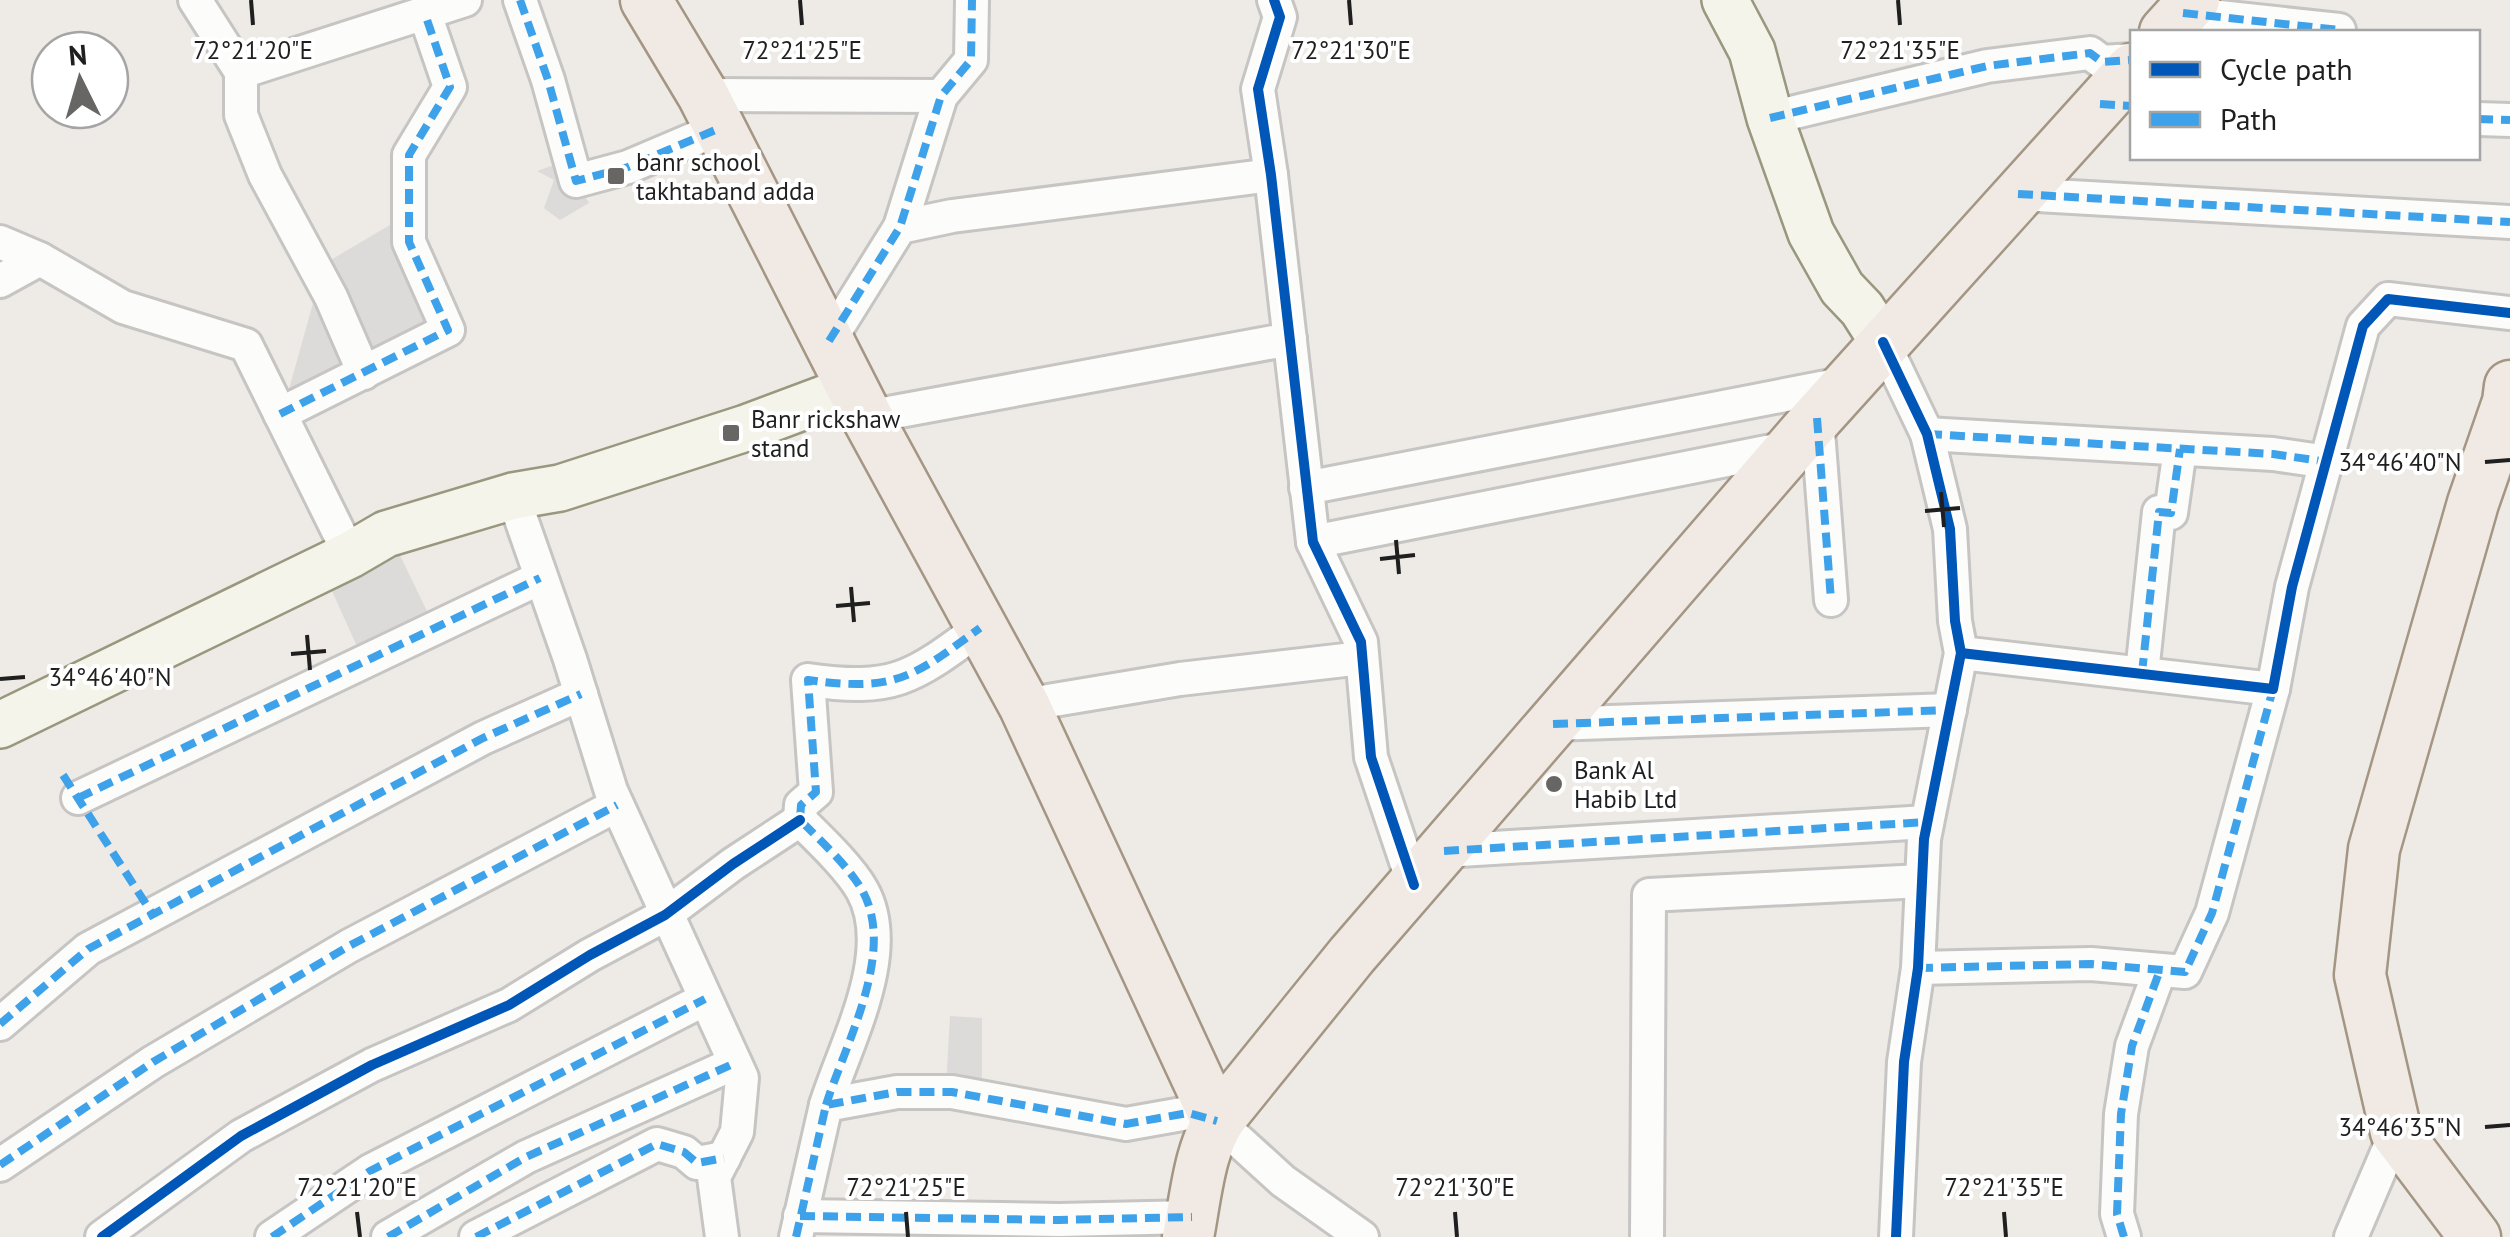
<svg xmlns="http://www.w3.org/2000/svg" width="2510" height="1237" viewBox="0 0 2510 1237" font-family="'PT Sans',sans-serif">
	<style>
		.parking { fill: #dcdbd9 }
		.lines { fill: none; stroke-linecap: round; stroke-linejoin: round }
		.street-casing { stroke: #c6c5c3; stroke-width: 38 }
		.secondary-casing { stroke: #99977e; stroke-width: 50 }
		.primary-casing { stroke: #a49683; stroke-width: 55 }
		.street { stroke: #fcfcfb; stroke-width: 32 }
		.secondary { stroke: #f4f4ea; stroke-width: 45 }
		.primary { stroke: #f1eae4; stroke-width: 50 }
		.quiet { stroke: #3da2ea; stroke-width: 8; stroke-dasharray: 15 8; stroke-linecap: butt }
		.cycleway-casing { stroke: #fff; stroke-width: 16 }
		.cycleway { stroke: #0057b8; stroke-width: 10 }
		.ticks { fill: none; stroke: #1f1f1f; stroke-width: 4 }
		.poi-dot { fill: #676665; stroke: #fff; stroke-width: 4 }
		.labels { text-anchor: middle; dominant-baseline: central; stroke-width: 8; stroke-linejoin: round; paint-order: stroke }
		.poi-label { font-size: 25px; fill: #1f1f1f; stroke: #fff; text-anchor: start }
		.ticks-label { font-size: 25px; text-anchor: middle; fill: #1f1f1f; stroke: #fff; stroke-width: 8; stroke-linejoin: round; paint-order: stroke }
	</style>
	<rect width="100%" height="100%" fill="#eeebe7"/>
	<!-- parking -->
	<g class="parking">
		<polygon points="565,161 589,203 560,220 544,208 554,180 537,171"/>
		<polygon points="395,222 448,330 289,389 324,264"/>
		<polygon points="395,545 439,636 364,662 332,591"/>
		<polygon points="950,1016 982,1018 982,1098 945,1104"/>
	</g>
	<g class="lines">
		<defs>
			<g id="street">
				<polyline points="195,0 241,72 241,115 265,175 331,297 364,373"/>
				<polyline points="520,0 548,80 576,181 628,167 720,128"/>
				<polyline points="1274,0 1280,17 1258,89 1271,175 1313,542 1361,642 1371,757 1414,885"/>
				<polyline points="2183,13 2339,30"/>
				<polyline points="241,72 465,0"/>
				<polyline points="703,95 941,96"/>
				<polyline points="1770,118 1987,66 2090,53 2102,62 2132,60"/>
				<polyline points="2478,119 2510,120"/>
				<polyline points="2018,194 2510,222"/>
				<polyline points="900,227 952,216 1271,175"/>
				<polyline points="0,242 40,259 123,307 246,345 350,555"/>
				<polyline points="0,281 40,259"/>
				<polyline points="829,341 900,227 941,96 971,60 972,0"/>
				<polyline points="1883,342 1927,434 1950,529 1955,621 1961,653 1924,839 1918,968 1904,1062 1896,1237"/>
				<polyline points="280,414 448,330 409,242 409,155 450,87 425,14"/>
				<polyline points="867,417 1290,339"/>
				<polyline points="1817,418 1831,600"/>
				<polyline points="1927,434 2273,454 2328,462"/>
				<polyline points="1306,488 1847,383"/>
				<polyline points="513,496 570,659 611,791 742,1078 737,1132 714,1177 722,1237"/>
				<polyline points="1313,542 1792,447"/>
				<polyline points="1961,653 2273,689 2292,587 2363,326 2388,299 2510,313"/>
				<polyline points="2142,673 2159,512 2171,513 2180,449"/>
				<polyline points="1024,705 1180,679 1362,658"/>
				<polyline points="1553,724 1950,710"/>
				<polyline points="78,798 540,578"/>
				<polyline points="1444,851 1927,822"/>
				<polyline points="1918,968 2091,964 2185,972 2212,913 2273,689"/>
				<polyline points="0,1024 88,949 483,738 581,694"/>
				<path d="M826 1105C845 1044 897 952 862 890 849 867 819 839 800 820L801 805 816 792 808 680C895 692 912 678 980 628"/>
				<polyline points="0,1165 153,1062 349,946 617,805"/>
				<polyline points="800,1216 1059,1220 1192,1217"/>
				<polyline points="102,1237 241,1136 372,1065 509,1005 590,955 665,915 733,864 800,820"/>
				<polyline points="272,1237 370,1171 705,999"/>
				<polyline points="388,1237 526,1157 735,1063"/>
				<polyline points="476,1237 657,1144 684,1152 697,1163 724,1158"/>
				<polyline points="796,1237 826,1105 897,1092 952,1092 1126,1124 1188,1113 1217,1121 1283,1181 1362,1237"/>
				<polyline points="1647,1237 1649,895 1922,881"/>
				<polyline points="2124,1237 2117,1214 2121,1114 2132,1046 2160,970"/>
				<polyline points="2351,1237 2396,1132"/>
			</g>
			<g id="secondary">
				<polyline points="1725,0 1752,51 1770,118 1811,233 1842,288 1862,309 1883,342"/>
				<polyline points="0,725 350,555 386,534 513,496 560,488 746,428 853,388"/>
			</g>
			<g id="primary">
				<polyline points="646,0 703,95 867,417 1024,705 1217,1121"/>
				<polyline points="2165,32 2194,0"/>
				<path d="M1188 1237C1196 1196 1199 1145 1225 1112L1352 955 1817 418 2132 69"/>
				<polyline points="2475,1237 2396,1132 2360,975 2374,849 2473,503 2508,402 2510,386"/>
			</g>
		</defs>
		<!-- street casing -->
		<use href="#street" class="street-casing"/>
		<!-- secondary casing -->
		<use href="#secondary" class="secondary-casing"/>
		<!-- primary casing -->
		<use href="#primary" class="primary-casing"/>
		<!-- street -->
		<use href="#street" class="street"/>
		<!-- secondary -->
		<use href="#secondary" class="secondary"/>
		<!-- primary -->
		<use href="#primary" class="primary"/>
		<!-- quiet -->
		<g class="quiet">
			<polyline points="520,0 548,80 576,181 628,167 720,128"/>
			<polyline points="2183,13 2339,30"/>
			<polyline points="2100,104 2132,106"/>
			<polyline points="1770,118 1987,66 2090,53 2102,62 2132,60"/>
			<polyline points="2478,119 2510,120"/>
			<polyline points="2018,194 2510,222"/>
			<polyline points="829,341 900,227 941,96 971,60 972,0"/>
			<polyline points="280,414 448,330 409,242 409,155 450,87 425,14"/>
			<polyline points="1817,418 1831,600"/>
			<polyline points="1927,434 2273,454 2328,462"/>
			<polyline points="2142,673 2159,512 2171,513 2180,449"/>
			<polyline points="1553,724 1950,710"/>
			<polyline points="63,775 153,915"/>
			<polyline points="78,798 540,578"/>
			<polyline points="1444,851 1927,822"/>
			<polyline points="1918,968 2091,964 2185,972 2212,913 2273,689"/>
			<polyline points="0,1024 88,949 483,738 581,694"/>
			<path d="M826 1105C845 1044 897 952 862 890 849 867 819 839 800 820L801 805 816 792 808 680C895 692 912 678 980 628"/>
			<polyline points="0,1165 153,1062 349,946 617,805"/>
			<polyline points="800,1216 1059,1220 1192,1217"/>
			<polyline points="272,1237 370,1171 705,999"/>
			<polyline points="388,1237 526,1157 735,1063"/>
			<polyline points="476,1237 657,1144 684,1152 697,1163 724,1158"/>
			<polyline points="796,1237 826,1105 897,1092 952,1092 1126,1124 1188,1113 1217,1121"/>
			<polyline points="2124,1237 2117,1214 2121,1114 2132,1046 2160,970"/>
		</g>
		<defs>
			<g id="cycleway">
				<polyline points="1274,0 1280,17 1258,89 1271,175 1313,542 1361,642 1371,757 1414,885"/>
				<polyline points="1883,342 1927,434 1950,529 1955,621 1961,653 1924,839 1918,968 1904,1062 1896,1237"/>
				<polyline points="1961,653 2273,689 2292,587 2363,326 2388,299 2510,313"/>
				<polyline points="102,1237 241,1136 372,1065 509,1005 590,955 665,915 733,864 800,820"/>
			</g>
		</defs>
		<!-- cycleway casing -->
		<use href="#cycleway" class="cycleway-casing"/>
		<!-- cycleway -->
		<use href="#cycleway" class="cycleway"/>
	</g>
	<!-- ticks -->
	<path class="ticks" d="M251 0 253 25M800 0 802 25M1349 0 1351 25M1898 0 1900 25M2485 462 2510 460M1941 492 1944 527M1925 511 1960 508M1396 540 1399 574M1380 559 1415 555M851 587 854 622M836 606 870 603M307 635 310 670M291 654 326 651M0 679 25 677M2485 1127 2510 1125M357 1212 360 1237M906 1212 908 1237M1455 1212 1457 1237M2004 1212 2006 1237"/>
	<!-- markers -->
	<g class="poi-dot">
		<rect x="606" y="166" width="20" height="20" rx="5"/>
		<rect x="721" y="423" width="20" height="20" rx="5"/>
		<circle cx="1554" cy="784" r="10"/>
	</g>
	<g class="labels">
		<!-- poi labels -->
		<g class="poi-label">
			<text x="636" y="162">banr school<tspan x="636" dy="29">takhtaband adda</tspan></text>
			<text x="751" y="419">Banr rickshaw<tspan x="751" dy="29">stand</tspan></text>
			<text x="1574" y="770">Bank Al<tspan x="1574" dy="29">Habib Ltd</tspan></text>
		</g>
	</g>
	<g class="ticks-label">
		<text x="253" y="59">72°21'20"E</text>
		<text x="802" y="59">72°21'25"E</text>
		<text x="1351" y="59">72°21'30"E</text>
		<text x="1900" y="59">72°21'35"E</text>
		<text x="2400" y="471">34°46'40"N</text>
		<text x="110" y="686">34°46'40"N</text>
		<text x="2400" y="1136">34°46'35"N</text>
		<text x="357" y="1196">72°21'20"E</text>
		<text x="906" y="1196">72°21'25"E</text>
		<text x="1455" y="1196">72°21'30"E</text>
		<text x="2004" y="1196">72°21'35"E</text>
	</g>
	<!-- legend -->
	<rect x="2130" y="30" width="350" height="130" fill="#ffffff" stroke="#a5a5a5" stroke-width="2.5"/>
	<rect x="2150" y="62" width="50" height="15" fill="#0057b8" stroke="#a5a5a5" stroke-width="2.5"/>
	<text x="2220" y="80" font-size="30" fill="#1f1f1f">Cycle path</text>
	<rect x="2150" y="112" width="50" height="15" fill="#3da2ea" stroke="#a5a5a5" stroke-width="2.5"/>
	<text x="2220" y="130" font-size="30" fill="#1f1f1f">Path</text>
	<!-- north arrow -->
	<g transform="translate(80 80) rotate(355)"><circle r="48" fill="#ffffff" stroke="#a5a5a5" stroke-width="2.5"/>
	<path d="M0-8L18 38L0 25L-18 38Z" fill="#676665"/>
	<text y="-15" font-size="28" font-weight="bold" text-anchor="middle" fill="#1f1f1f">N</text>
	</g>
</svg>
